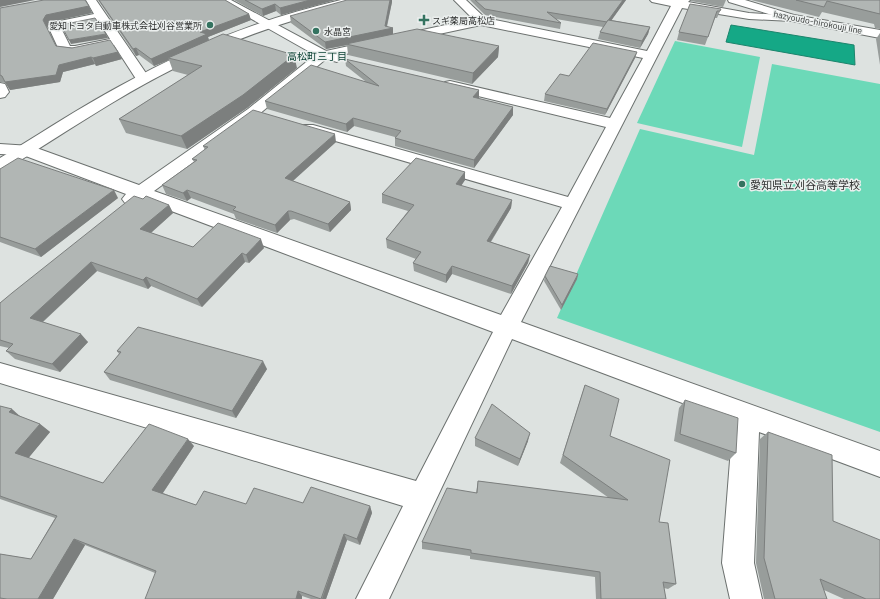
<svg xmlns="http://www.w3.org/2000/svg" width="880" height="599" viewBox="0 0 880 599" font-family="Barlow,'Noto Sans JP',sans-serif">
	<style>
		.green { fill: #6cd9b8 }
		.water { fill: #15a886; stroke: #1d846c }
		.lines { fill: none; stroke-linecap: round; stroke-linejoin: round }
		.minor-casing { stroke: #6c716f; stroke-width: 2 }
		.tertiary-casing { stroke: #6c716f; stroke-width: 2 }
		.secondary-casing { stroke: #6c716f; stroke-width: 2 }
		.minor { fill: #fff; fill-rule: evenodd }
		.tertiary { fill: #fff; fill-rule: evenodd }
		.secondary { fill: #fff; fill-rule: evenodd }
		.wall { fill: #989d9b }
		.shaded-wall { fill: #7c7f7e }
		.building { fill: #b1b6b4; stroke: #7c7f7e }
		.poi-dot { fill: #347360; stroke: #ebefee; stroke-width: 1.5 }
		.labels { text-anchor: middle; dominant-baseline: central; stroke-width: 3; stroke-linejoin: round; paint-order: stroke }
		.far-poi-label { font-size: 9px; fill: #2f3130; stroke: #ebefee; text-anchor: start }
		.far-street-label { font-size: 9px; fill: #2f3130; stroke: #ebefee }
		.far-neighbourhood-label { font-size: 10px; fill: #0a4133; stroke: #ebefee }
		.poi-label { font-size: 11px; fill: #2f3130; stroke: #ebefee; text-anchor: start }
	</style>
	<rect width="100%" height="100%" fill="#dde2e0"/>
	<!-- green -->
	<g class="green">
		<polygon points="675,41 760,57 742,147 637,123"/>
		<polygon points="772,64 880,84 880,432 557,318 640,129 754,155"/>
	</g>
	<!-- water -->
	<polygon class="water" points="731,25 854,45 855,65 726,42"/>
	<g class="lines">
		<defs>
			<g id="minor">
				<path d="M86 0H96L150 79 148 82H138L114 45 75 54 60 52 48 26 50 23 94 14ZM98 20 110 39 75 46H70L61 28Z"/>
				<path d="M218 0H231L326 51 473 19 454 0H466L485 18 647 51 671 6 652 2 650 0H690L688 2 749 13 796 16 798 18 796 20 792 21 749 19 682 8 521 322 880 451V477L759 432 754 563 762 599H730L722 563 733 422 512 339 389 599H356L403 506 0 383V363L416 481 493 332 142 200 131 205 125 203 122 199 126 194 23 155 0 154V144L31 146 139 185 248 109 315 55ZM481 25 643 58 610 118 450 81 445 82 443 85 445 88 606 127 568 197 313 125H301L299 128 301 131 562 207 501 315 154 191 258 115 326 59 337 62 344 58 341 55Z"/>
				<polygon points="0,83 5,84 9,92 5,97 0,98"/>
			</g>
			<path id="tertiary" d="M341 0H360L359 2C294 18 232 39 173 69 115 98 62 135 6 169L0 170V158C40 134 79 108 120 86 190 47 263 18 341 0Z"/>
			<polygon id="secondary" points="728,0 745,0 794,15 880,30 880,38 792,21 729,2"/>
		</defs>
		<!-- minor casing -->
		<use href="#minor" class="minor-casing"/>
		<!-- tertiary casing -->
		<use href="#tertiary" class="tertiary-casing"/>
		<!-- secondary casing -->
		<use href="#secondary" class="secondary-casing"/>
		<!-- minor -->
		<use href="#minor" class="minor"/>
		<!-- tertiary -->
		<use href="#tertiary" class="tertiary"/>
		<!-- secondary -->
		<use href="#secondary" class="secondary"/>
	</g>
	<!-- wall -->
	<g class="wall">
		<polygon points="98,0 225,0 249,14 251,20 208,37 209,40 297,68 247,108 187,149 126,133 119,119 188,75 173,71 169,60 154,66 139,55 136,56"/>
		<polygon points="234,0 335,0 281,15 276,11 263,16"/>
		<polygon points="470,0 626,0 611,20 650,27 648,34 640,48 598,39 600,32 603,27 556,19 561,23 560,29 485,15"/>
		<polygon points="691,0 726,0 723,7 691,1"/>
		<polygon points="751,0 880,0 880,29 875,28 874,24 822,12 819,17"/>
		<polygon points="392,2 387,27 393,34 499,46 498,57 472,84 348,55 347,45 326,49 291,23 290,16"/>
		<polygon points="89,6 92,13 50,22 47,27 56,46 118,52 122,59 96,66 95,64 63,72 60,82 10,90 5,83 0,82 0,8"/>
		<polygon points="721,9 717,18 715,18 705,45 677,40 679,32"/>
		<polygon points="880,33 880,65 876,39"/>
		<polygon points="637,52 635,58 605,115 544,101 545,94 569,76"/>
		<polygon points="345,59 479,90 478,99 513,107 513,115 474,168 395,146 395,137 354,126 347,132 267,109 265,101 365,81 346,66"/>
		<polygon points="336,142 293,181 350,202 351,210 330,232 294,219 290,220 277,233 236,219 234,214 191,198 187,201 166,194 162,185 194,162 192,159 205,150 203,146"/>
		<polygon points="0,169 118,198 41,257 0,242"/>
		<polygon points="465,172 465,180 461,186 512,200 511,208 491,242 530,255 528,263 511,294 452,274 446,283 414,271 413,263 416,259 387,248 386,239 408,211 382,203 382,194"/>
		<polygon points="143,199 169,205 173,213 151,233 193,247 264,248 249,263 245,262 202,307 151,286 148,289 97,271 43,322 88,342 60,372 15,359 6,351 9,348 0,346 0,303"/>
		<polygon points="578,274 577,279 561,310 544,281 545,276"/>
		<polygon points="117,351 267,369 236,418 110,380 104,372 119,354"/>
		<polygon points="585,385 610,436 659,522 676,584 668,589 664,588 666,599 596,599 595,577 470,559 470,556 422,549 422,542 476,493 478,481 609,498 560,463 582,394"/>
		<polygon points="685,400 736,453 728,461 674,441 679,408"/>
		<polygon points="0,406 22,417 40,424 50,432 28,458 103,483 194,446 163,493 196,505 303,503 370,506 372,513 360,545 347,540 326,599 311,599 302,596 155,573 85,545 53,599 0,599 0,554 31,559 55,518 0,499"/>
		<polygon points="768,432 833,521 880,599 844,599 824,590 827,599 764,599 756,563 760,439"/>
		<polygon points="475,438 528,441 518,466 475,446"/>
	</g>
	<!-- shaded-wall -->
	<g class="shaded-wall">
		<polygon points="0,0 35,0 0,7"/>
		<polygon points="310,0 335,0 281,15 280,8"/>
		<polygon points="390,0 392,0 392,2 386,29 393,28 393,35 346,44 347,45 326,49 325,42 385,26"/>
		<polygon points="623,0 626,0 606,28 607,22"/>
		<polygon points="275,4 276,11 263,16 262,9"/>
		<polygon points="89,6 92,13 50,22 47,27 60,53 43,20 46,15"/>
		<polygon points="249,14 251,20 208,37 209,41 168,58 169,60 154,66 151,59 200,32"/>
		<polygon points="650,27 648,34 640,48 642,41"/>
		<polygon points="106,34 108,38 71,44 69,40"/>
		<polygon points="499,46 498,57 472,84 473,73"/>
		<polygon points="136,48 139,55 136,56 133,49"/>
		<polygon points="118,52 122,59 96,66 93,58"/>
		<polygon points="637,52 635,58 605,115 607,109"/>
		<polygon points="294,55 297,68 247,108 187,149 181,136"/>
		<polygon points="91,57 95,64 63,72 60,82 10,90 5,82 59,65"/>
		<polygon points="479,90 479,98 473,105 473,97"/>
		<polygon points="513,107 513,115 474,168 474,160"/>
		<polygon points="353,118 354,126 347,132 346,124"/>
		<polygon points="335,134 336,142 287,186 285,178"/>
		<polygon points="465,172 465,180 456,193 456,184"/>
		<polygon points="114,190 118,198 41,257 35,249"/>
		<polygon points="187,190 191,198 187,201 183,193"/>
		<polygon points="512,200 511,208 486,249 487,241"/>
		<polygon points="350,202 351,210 330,232 328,224"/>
		<polygon points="169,205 173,213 145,238 140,229"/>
		<polygon points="288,211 290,220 277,233 275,225"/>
		<polygon points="261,239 264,248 249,263 246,255"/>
		<polygon points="242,253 245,262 202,307 197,299"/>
		<polygon points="530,255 528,263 511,294 512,286"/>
		<polygon points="91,262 97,271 38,326 30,318"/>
		<polygon points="452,266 452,274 446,283 446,275"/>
		<polygon points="578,274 577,279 561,310 562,305"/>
		<polygon points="146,277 151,286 148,289 143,280"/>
		<polygon points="81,334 88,342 60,372 52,364"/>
		<polygon points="263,361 267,369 236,418 232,411"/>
		<polygon points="12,409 22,418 9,412"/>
		<polygon points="40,424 50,432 26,461 15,453"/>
		<polygon points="530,433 528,441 518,466 520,459"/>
		<polygon points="188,439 194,446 160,497 152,490"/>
		<polygon points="370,506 372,513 360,545 357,539"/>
		<polygon points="344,534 347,540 326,599 322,599"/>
		<polygon points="74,539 85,545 53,599 38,599"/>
		<polygon points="298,591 302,596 302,599 296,599"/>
	</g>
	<!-- building -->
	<g class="building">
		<polygon points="44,0 85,0 89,6 46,15 43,20 56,46 72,48 110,40 118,52 93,58 91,57 59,65 56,75 5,82 2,76 0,75 0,8"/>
		<polygon points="99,0 225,0 249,14 200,32 207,34 151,59 136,48 133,49"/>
		<polygon points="245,0 310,0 280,8 275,4 262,9"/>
		<polygon points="347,0 390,0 385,26 393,28 325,42 290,16"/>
		<polygon points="475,0 623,0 607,22 547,12 561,23 485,9"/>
		<polygon points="796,0 880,0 880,14 827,1 824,7"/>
		<polygon points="690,4 721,9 720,11 717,11 708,37 679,32"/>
		<polygon points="95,18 106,34 69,40 61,25"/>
		<polygon points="608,20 650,27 642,41 600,32"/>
		<polygon points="417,29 499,46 473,73 346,44"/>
		<polygon points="223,34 294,55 243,95 181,136 119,119 202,66 168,58"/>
		<polygon points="593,43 637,52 607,109 545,94 560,74 569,76"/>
		<polygon points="345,59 479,90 473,97 513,107 474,160 395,138 401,131 353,118 346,124 265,101 311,65 379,86"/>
		<polygon points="253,110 335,134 285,178 350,202 328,224 291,211 288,211 275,225 233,210 236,207 187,190 183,193 162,185 197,160 192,159 208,147 203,146"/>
		<polygon points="18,158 114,190 35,249 0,237 0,169"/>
		<polygon points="416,158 465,172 456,184 512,200 487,241 530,255 512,286 452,266 446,275 413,263 421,252 386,239 414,205 382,194"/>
		<polygon points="134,196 143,199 146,196 169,205 140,229 193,247 218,223 261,239 246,255 242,253 197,299 146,277 143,280 91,262 30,318 81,334 52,364 6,351 13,344 0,340 0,303 12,293"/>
		<polygon points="550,266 578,274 562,305 545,276"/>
		<polygon points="138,327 263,361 232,411 104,372 121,352 117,351"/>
		<polygon points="585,385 619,399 610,436 670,460 659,522 668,523 676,584 663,582 666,599 601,599 600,572 471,553 471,550 422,542 447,488 477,493 478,481 628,500 563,455"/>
		<polygon points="685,400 738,418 736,453 680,434"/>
		<polygon points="492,404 530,433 520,459 475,438"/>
		<polygon points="0,406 12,409 9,412 40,424 15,453 103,483 149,424 188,439 152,490 196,505 204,491 246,504 254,488 303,503 311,487 370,506 357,539 344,534 321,599 298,591 296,599 145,599 156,571 74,539 38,599 7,599 0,598 0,554 31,559 57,516 0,496"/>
		<polygon points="768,432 832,455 833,521 880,540 880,599 866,599 820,579 827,599 775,599 764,558"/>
	</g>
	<!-- markers -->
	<g class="poi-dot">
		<path d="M422 14h4v4h4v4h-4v4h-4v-4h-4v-4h4z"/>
		<circle cx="210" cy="25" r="4"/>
		<circle cx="316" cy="31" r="4"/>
		<circle cx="742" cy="184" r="4"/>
	</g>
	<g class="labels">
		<!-- far-poi labels -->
		<g class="far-poi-label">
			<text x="432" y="20">スギ薬局高松店</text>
			<text x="202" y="25" text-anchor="end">愛知トヨタ自動車株式会社刈谷営業所</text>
			<text x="324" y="31">水晶宮</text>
		</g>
		<!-- far-street labels -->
		<g class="far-street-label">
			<text transform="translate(818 22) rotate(11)">hazyoudo-hirokouji line</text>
		</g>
		<!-- far-neighbourhood labels -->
		<g class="far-neighbourhood-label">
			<text x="317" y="56">高松町三丁目</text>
		</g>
		<!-- poi labels -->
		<g class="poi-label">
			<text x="750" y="184">愛知県立刈谷高等学校</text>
		</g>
	</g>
</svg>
